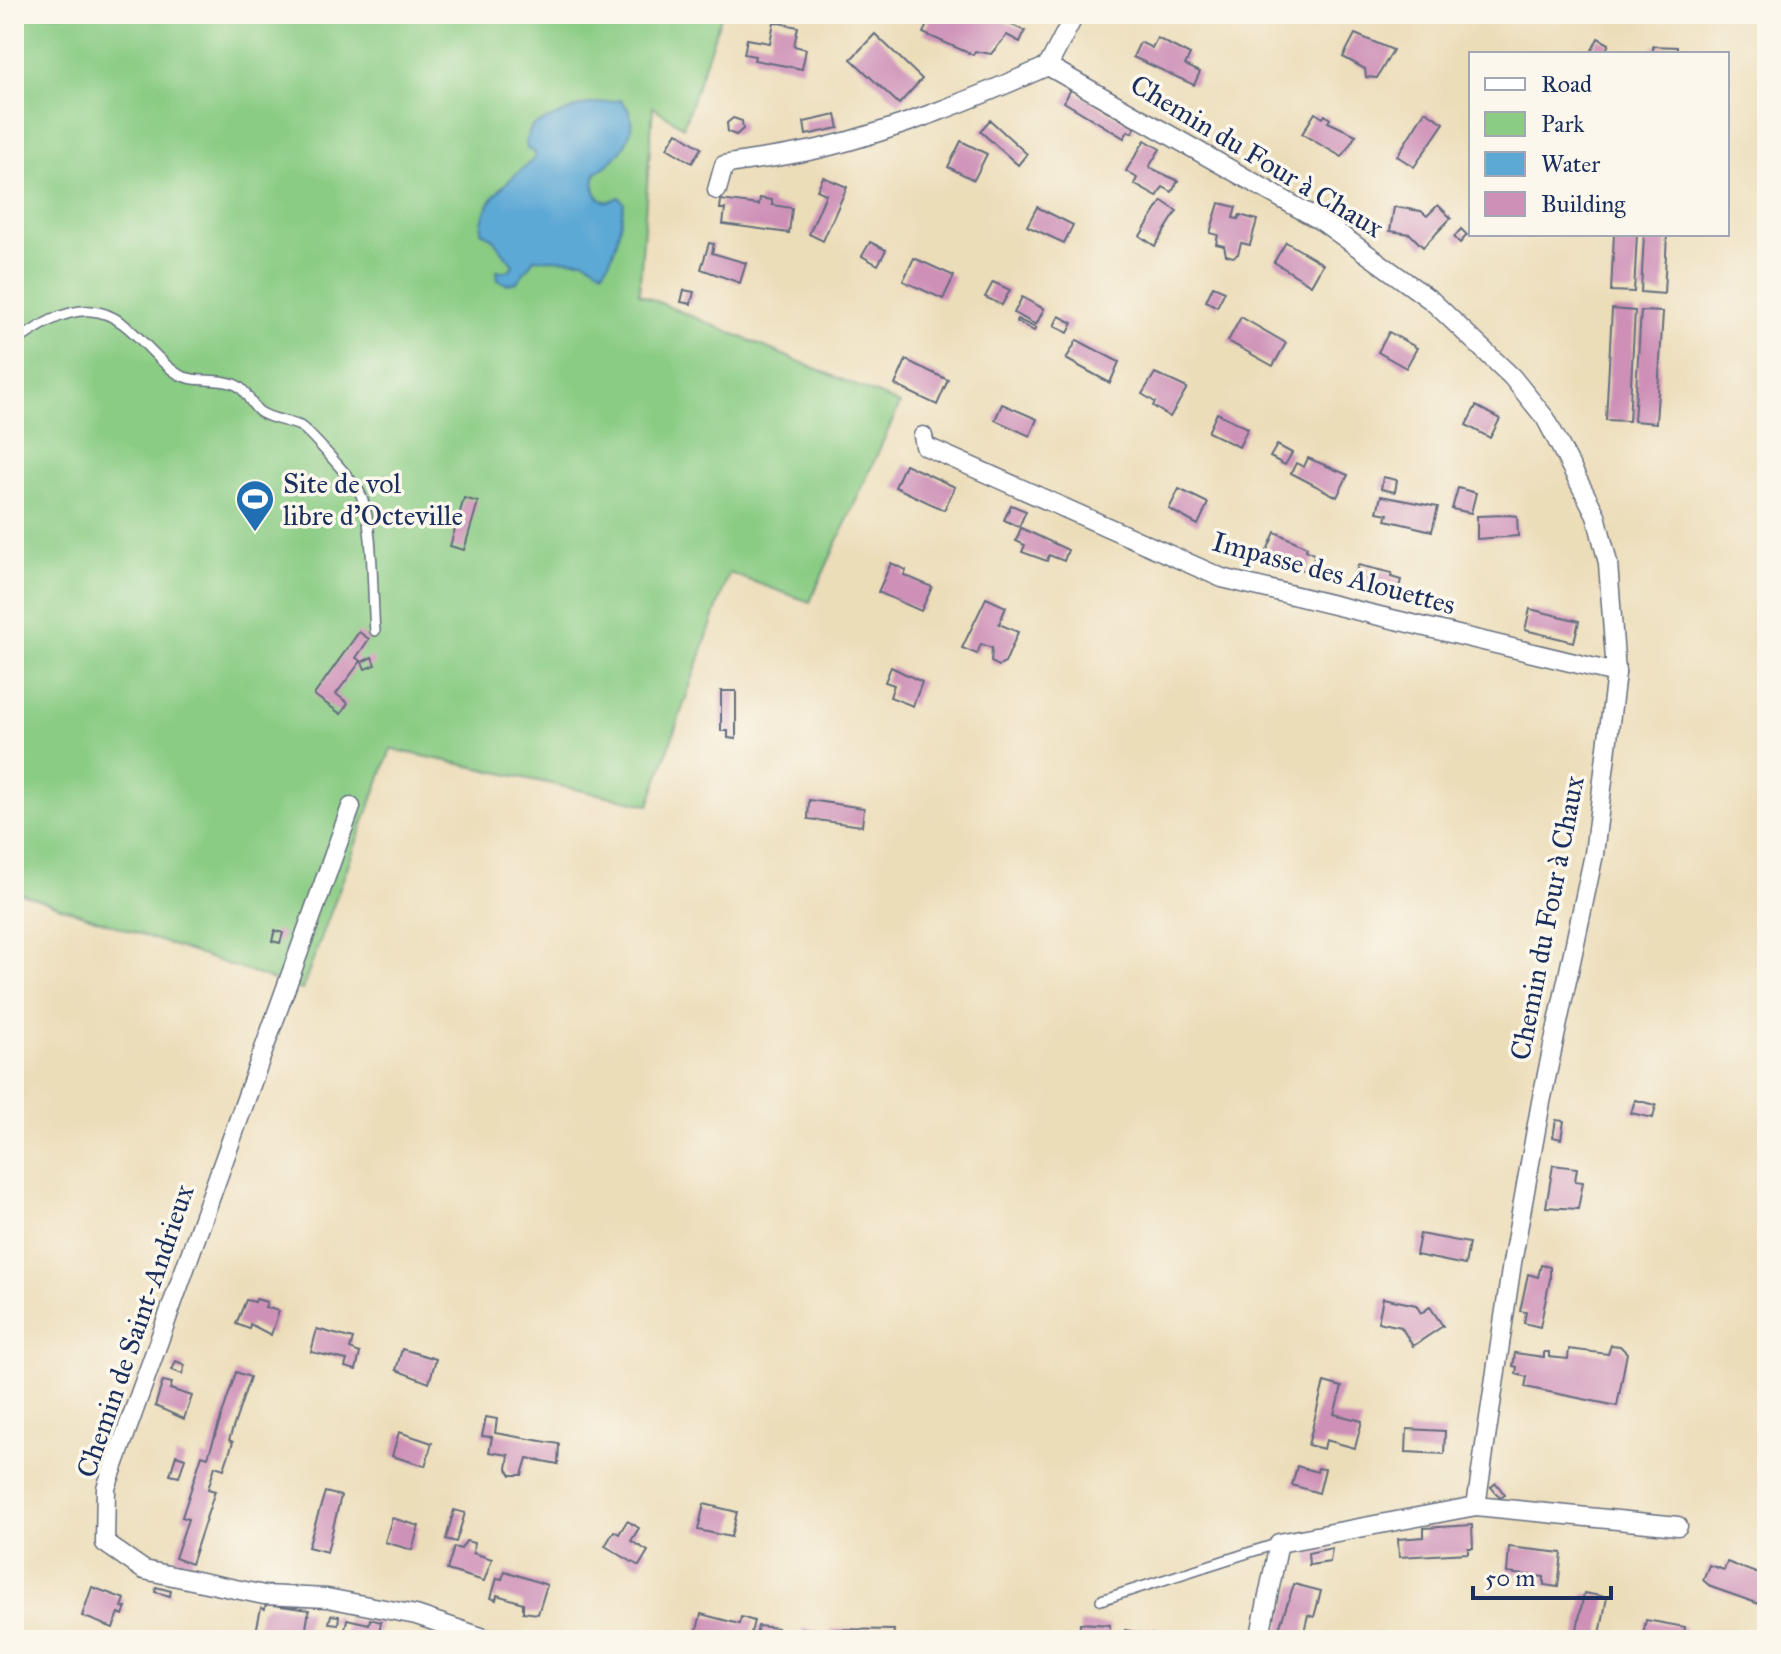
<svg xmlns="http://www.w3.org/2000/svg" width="1781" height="1654" viewBox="0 0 1781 1654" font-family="'IM FELL Great Primer',serif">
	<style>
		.green { fill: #8acc84; stroke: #527e71; stroke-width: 2 }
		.water { fill: #5da9d5; stroke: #3c6c9a; stroke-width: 2 }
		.building { fill: #ce90b7 }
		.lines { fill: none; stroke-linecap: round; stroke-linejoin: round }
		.lane-casing { stroke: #646c7e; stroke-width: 12 }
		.street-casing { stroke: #646c7e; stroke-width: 21 }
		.lane { stroke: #fff; stroke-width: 9 }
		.street { stroke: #fff; stroke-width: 18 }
		.labels { text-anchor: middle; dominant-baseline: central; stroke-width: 7; stroke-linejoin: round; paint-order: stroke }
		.street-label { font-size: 28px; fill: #1b2f5e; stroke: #fbf7ec }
		.poi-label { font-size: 28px; fill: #1b2f5e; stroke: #fbf7ec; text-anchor: start }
	</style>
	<rect width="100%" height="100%" fill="#fbf7ec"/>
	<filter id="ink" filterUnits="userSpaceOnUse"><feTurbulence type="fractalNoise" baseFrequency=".0125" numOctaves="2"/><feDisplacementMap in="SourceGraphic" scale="16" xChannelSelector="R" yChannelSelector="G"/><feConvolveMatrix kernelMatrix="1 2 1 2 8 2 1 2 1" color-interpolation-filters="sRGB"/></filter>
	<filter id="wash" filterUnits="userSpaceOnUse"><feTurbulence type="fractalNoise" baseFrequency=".006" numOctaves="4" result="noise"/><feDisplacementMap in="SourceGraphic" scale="32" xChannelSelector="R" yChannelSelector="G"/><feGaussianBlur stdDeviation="1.8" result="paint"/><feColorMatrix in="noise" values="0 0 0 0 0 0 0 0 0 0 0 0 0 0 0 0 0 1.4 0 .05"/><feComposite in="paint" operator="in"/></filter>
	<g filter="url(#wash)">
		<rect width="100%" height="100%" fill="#ecddb9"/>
		<!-- green -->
		<polygon class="green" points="14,14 722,14 683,127 653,107 639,294 900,404 810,602 729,573 649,805 391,749 302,990 14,891"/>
		<!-- water -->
		<path class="water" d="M621 100C646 125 620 160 596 172 593 187 592 197 608 202L619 197 624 203C619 227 618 252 603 271L584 260 534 259 517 282 507 284 498 280 497 271H509L513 265 492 238 481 231C482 198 512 178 535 158V152L527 149 526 140 532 126 583 105Z"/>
		<g id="blocks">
			<!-- building -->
			<g class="building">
				<polygon points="932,14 989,14 1025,31 1020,42 1007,35 991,54 975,51 973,55 923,33"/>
				<polygon points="774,22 798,27 794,46 806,49 802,69 754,60 755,56 744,54 747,39 770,43"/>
				<polygon points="875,34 922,79 899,104 851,59"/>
				<polygon points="1355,34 1393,50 1377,78 1366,77 1365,69 1343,57"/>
				<polygon points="1157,38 1190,55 1185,65 1200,72 1194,85 1133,57 1140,42 1152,48"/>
				<polygon points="1598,38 1609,44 1604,54 1590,54"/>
				<polygon points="1653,46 1677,47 1677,54 1653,54"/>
				<polygon points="1071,89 1135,128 1132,133 1128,131 1124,138 1064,102"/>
				<polygon points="1425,111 1444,123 1414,167 1397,156"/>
				<polygon points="1315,113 1323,118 1325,115 1330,119 1328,122 1356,135 1342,157 1302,134"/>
				<polygon points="836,115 839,128 806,135 804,122"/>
				<polygon points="733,118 742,121 743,129 736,135 728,132 727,123"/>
				<polygon points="990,120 1027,154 1018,165 980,131"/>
				<polygon points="677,132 701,148 692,163 667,148"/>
				<polygon points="1145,140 1160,149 1149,167 1178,181 1172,192 1163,187 1157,197 1134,184 1137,178 1126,171"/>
				<polygon points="961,141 987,154 974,180 948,167"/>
				<polygon points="823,177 847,187 823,241 809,234 826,194 817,190"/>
				<polygon points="760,198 772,200 772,205 792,208 789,233 723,224 725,209 720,209 721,200 759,205"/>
				<polygon points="1162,201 1177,211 1155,246 1140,236"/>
				<polygon points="1219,203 1236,207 1233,218 1238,219 1240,215 1257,220 1250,245 1241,243 1238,254 1233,257 1226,255 1224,246 1216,244 1218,235 1210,233"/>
				<polygon points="1438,205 1451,218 1423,247 1410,234 1390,231 1394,207 1421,211 1427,216"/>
				<polygon points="1037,207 1073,225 1064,243 1027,226"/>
				<polygon points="1461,229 1467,235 1460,243 1454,237"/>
				<polygon points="1614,234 1637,234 1634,292 1611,291"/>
				<polygon points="1644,234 1667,234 1664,294 1641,292"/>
				<polygon points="870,242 886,250 878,265 862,256"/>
				<polygon points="1286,242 1323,264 1311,285 1274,262"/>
				<polygon points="709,243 714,244 712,253 746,263 740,283 701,269"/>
				<polygon points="914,258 954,276 943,299 903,281"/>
				<polygon points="993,282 1010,290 1002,305 985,297"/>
				<polygon points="1213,286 1225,291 1217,307 1206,301"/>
				<polygon points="684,290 694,292 691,304 681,302"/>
				<polygon points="1022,297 1044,309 1036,325 1014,313"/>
				<polygon points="1612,309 1635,311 1629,421 1606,420"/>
				<polygon points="1641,311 1663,312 1656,423 1634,421"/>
				<polygon points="1059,316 1073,323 1068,333 1054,326"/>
				<polygon points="1241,317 1286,343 1273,366 1228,341"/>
				<polygon points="1017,319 1036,328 1034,331 1016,321"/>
				<polygon points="1389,332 1417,348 1406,368 1378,352"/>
				<polygon points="1077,340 1119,362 1110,383 1066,359"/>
				<polygon points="906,360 948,380 937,405 895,385"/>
				<polygon points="1155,373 1187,388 1170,417 1153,406 1155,402 1142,394"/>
				<polygon points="1002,404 1037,419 1030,436 995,420"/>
				<polygon points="1476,406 1500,419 1490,438 1466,425"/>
				<polygon points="1217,413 1248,428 1239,447 1208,432"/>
				<polygon points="1277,445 1292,453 1285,465 1270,457"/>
				<polygon points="1308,458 1348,475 1337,497 1291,473 1296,463 1304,467"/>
				<polygon points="905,464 955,487 944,510 895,487"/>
				<polygon points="1383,477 1397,480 1395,492 1381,489"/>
				<polygon points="1458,488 1476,493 1471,513 1452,509"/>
				<polygon points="1179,489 1208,503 1198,525 1169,509"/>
				<polygon points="1381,496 1438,507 1432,531 1386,520 1388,514 1377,512"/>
				<polygon points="464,498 478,502 464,550 450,546"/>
				<polygon points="1011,505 1026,511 1019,527 1004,520"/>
				<polygon points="1508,515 1517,516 1518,536 1477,539 1477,516"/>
				<polygon points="1021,528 1068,550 1064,561 1049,555 1047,561 1022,552 1025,545 1016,541"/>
				<polygon points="1275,532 1307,547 1306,550 1315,555 1307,572 1266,553"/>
				<polygon points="891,563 906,570 904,575 932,587 921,611 878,592"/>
				<polygon points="1358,565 1392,573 1391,577 1401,580 1396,599 1352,588"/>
				<polygon points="986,598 1006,607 999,624 1018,632 1005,663 999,666 991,662 992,648 981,644 977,654 962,648"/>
				<polygon points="1530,609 1579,621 1574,642 1525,630"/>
				<polygon points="359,632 369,639 356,658 361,661 336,694 348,703 341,714 314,695"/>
				<polygon points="372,657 375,665 365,669 362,662"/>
				<polygon points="891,667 922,682 913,706 890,697 894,685 885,682"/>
				<polygon points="721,691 736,691 736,739 728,738 728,731 721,731"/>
				<polygon points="809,800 864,808 862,826 808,819"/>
				<polygon points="275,930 283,933 280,943 272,941"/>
				<polygon points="1635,1100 1656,1105 1653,1118 1631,1113"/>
				<polygon points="1556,1120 1564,1121 1561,1139 1553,1137"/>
				<polygon points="1553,1165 1577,1168 1575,1181 1583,1182 1578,1209 1546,1207"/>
				<polygon points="1420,1234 1469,1243 1465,1265 1416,1255"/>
				<polygon points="1541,1265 1550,1267 1550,1279 1540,1327 1524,1323 1526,1312 1520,1311 1528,1274 1538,1277"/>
				<polygon points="1383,1298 1416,1305 1421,1313 1430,1307 1443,1326 1413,1346 1401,1327 1378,1322"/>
				<polygon points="256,1299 267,1302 265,1307 279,1311 271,1335 250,1324 249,1329 236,1324 246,1300 255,1302"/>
				<polygon points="317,1329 353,1339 350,1349 360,1353 356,1370 345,1367 347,1360 311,1352"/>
				<polygon points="1611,1345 1620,1346 1627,1353 1617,1406 1525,1387 1527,1377 1516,1374 1517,1367 1513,1366 1515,1353 1544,1357 1544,1352 1549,1352 1549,1357 1568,1359 1569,1349 1608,1354"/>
				<polygon points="402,1349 436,1359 429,1383 396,1370"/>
				<polygon points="176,1361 185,1365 182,1374 172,1370"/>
				<polygon points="236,1372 250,1377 229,1440 233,1442 224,1469 215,1466 208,1489 215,1491 191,1564 175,1558 188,1519 182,1517 202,1455 208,1457"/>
				<polygon points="163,1381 172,1383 170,1389 192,1396 184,1419 155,1406"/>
				<polygon points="1324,1382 1342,1387 1334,1414 1362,1421 1355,1448 1326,1440 1324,1449 1308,1445"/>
				<polygon points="486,1417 497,1419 495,1433 559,1444 558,1464 527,1458 522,1475 511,1475 507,1469 509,1455 489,1452 492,1437 482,1436"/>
				<polygon points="1407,1429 1445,1431 1444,1454 1406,1452"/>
				<polygon points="399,1432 432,1443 425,1466 392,1456"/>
				<polygon points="176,1455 185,1458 179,1477 170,1475"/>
				<polygon points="1297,1466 1317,1472 1318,1468 1325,1469 1319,1493 1292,1485"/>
				<polygon points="1496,1483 1505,1495 1500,1498 1491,1487"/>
				<polygon points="325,1492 341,1496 327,1552 308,1547"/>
				<polygon points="704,1504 737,1512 731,1537 698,1530"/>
				<polygon points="454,1510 465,1513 456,1542 446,1539"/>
				<polygon points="392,1518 419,1526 412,1550 385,1542"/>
				<polygon points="627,1521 639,1528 631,1541 648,1551 639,1566 605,1546 614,1531 619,1534"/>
				<polygon points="1472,1525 1473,1548 1468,1548 1468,1553 1399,1557 1398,1539 1424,1537 1424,1528"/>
				<polygon points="466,1541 474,1543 473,1553 492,1559 484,1581 447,1570 454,1547 461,1549"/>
				<polygon points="1509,1547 1562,1553 1558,1587 1544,1585 1544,1577 1507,1573"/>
				<polygon points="1332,1548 1330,1562 1309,1565 1308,1553"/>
				<polygon points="1727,1562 1764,1576 1761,1585 1766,1586 1759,1604 1711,1587 1703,1580 1709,1565 1724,1570"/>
				<polygon points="505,1571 547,1585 538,1614 523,1612 523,1603 497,1595 496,1600 491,1598 497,1578 502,1579"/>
				<polygon points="1294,1584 1321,1591 1314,1617 1308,1615 1302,1640 1275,1640"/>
				<polygon points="92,1587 125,1599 122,1607 126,1608 123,1615 119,1613 113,1628 82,1616"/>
				<polygon points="156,1587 171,1591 170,1596 155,1592"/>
				<polygon points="1584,1593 1607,1597 1599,1640 1575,1640"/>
				<polygon points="266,1604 309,1610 304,1640 256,1632 261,1608 265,1609"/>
				<polygon points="701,1614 739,1624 741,1617 754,1621 749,1640 695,1638"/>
				<polygon points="331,1615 339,1616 338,1624 329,1623"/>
				<polygon points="347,1619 369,1624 370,1619 381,1622 378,1640 343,1640"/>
				<polygon points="1646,1620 1685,1627 1683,1640 1642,1640"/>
				<polygon points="1080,1623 1110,1625 1109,1640 1079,1640"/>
				<polygon points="758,1626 777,1628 775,1640 755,1640"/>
				<polygon points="802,1628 821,1631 820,1640 800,1640"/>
				<polygon points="831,1629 894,1630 893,1640 831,1640"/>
				<polygon points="1125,1630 1155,1635 1154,1640 1123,1640"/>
			</g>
		</g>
	</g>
	<g filter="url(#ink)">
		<use href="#blocks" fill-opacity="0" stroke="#646c7e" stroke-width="2"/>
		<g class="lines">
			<defs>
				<g id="lane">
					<path d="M14 343C36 328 63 309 91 311 128 313 149 356 178 374 193 383 214 378 231 383 247 387 248 403 260 412 272 420 287 420 300 426 308 430 355 483 360 493 374 520 372 598 375 631"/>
					<polyline points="1101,1600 1279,1543"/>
				</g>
				<g id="street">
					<polyline points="1048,66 1323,222 1432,301 1512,377 1546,419 1596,515 1608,563 1616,673 1594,854 1541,1102 1512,1263 1476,1506"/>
					<polyline points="1048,66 1075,14"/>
					<path d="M717 190 724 165C756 159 790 156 822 148 900 129 975 98 1048 66"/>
					<polyline points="923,436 925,446 1222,578 1616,673"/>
					<polyline points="351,807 106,1488 105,1543 144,1570 264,1595 327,1598 416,1615 490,1640"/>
					<polyline points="1259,1640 1279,1543 1476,1506 1678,1526"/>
				</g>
			</defs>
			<!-- lane casing -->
			<use href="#lane" class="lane-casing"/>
			<!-- street casing -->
			<use href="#street" class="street-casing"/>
			<!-- lane -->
			<use href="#lane" class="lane"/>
			<!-- street -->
			<use href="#street" class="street"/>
		</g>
	</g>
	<!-- icons -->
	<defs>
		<symbol id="stadium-pin" viewBox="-11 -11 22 30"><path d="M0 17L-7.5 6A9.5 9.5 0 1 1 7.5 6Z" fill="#1f6fb2" stroke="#fbf7ec"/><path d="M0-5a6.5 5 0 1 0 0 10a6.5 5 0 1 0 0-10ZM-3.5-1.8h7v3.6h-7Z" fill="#fff"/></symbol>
	</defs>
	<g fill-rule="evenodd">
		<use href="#stadium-pin" x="233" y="477" width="44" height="60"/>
	</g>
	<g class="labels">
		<!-- street labels -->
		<g class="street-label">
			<text transform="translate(1257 156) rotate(31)">Chemin du Four à Chaux</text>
			<text transform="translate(1334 573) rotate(15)">Impasse des Alouettes</text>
			<text transform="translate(1547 918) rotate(-79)">Chemin du Four à Chaux</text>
			<text transform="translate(135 1331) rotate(-71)">Chemin de Saint-Andrieux</text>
		</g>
		<!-- poi labels -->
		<g class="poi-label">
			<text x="283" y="483">Site de vol<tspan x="283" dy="32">libre d'Octeville</tspan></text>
		</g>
	</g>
	<!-- margin -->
	<rect width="1781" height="1654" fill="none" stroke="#fbf7ec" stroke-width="48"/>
	<!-- legend -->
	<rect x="1469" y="52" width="260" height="184" fill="#fbf7ec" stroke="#a1a7b3" stroke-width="2"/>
	<rect x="1485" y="78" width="40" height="12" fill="#ffffff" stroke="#a1a7b3" stroke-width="2"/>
	<text x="1541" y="92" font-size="24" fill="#1b2f5e">Road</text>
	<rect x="1485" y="112" width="40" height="24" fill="#8acc84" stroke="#a1a7b3" stroke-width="2"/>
	<text x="1541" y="132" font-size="24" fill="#1b2f5e">Park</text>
	<rect x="1485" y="152" width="40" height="24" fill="#5da9d5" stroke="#a1a7b3" stroke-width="2"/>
	<text x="1541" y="172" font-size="24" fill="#1b2f5e">Water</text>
	<rect x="1485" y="192" width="40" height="24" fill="#ce90b7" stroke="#a1a7b3" stroke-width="2"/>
	<text x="1541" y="212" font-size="24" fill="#1b2f5e">Building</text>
	<!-- scale -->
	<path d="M1473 1586v12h138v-12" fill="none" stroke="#1b2f5e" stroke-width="4"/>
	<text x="1485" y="1586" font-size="24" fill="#1b2f5e" stroke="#fbf7ec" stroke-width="6" paint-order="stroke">50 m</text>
</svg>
